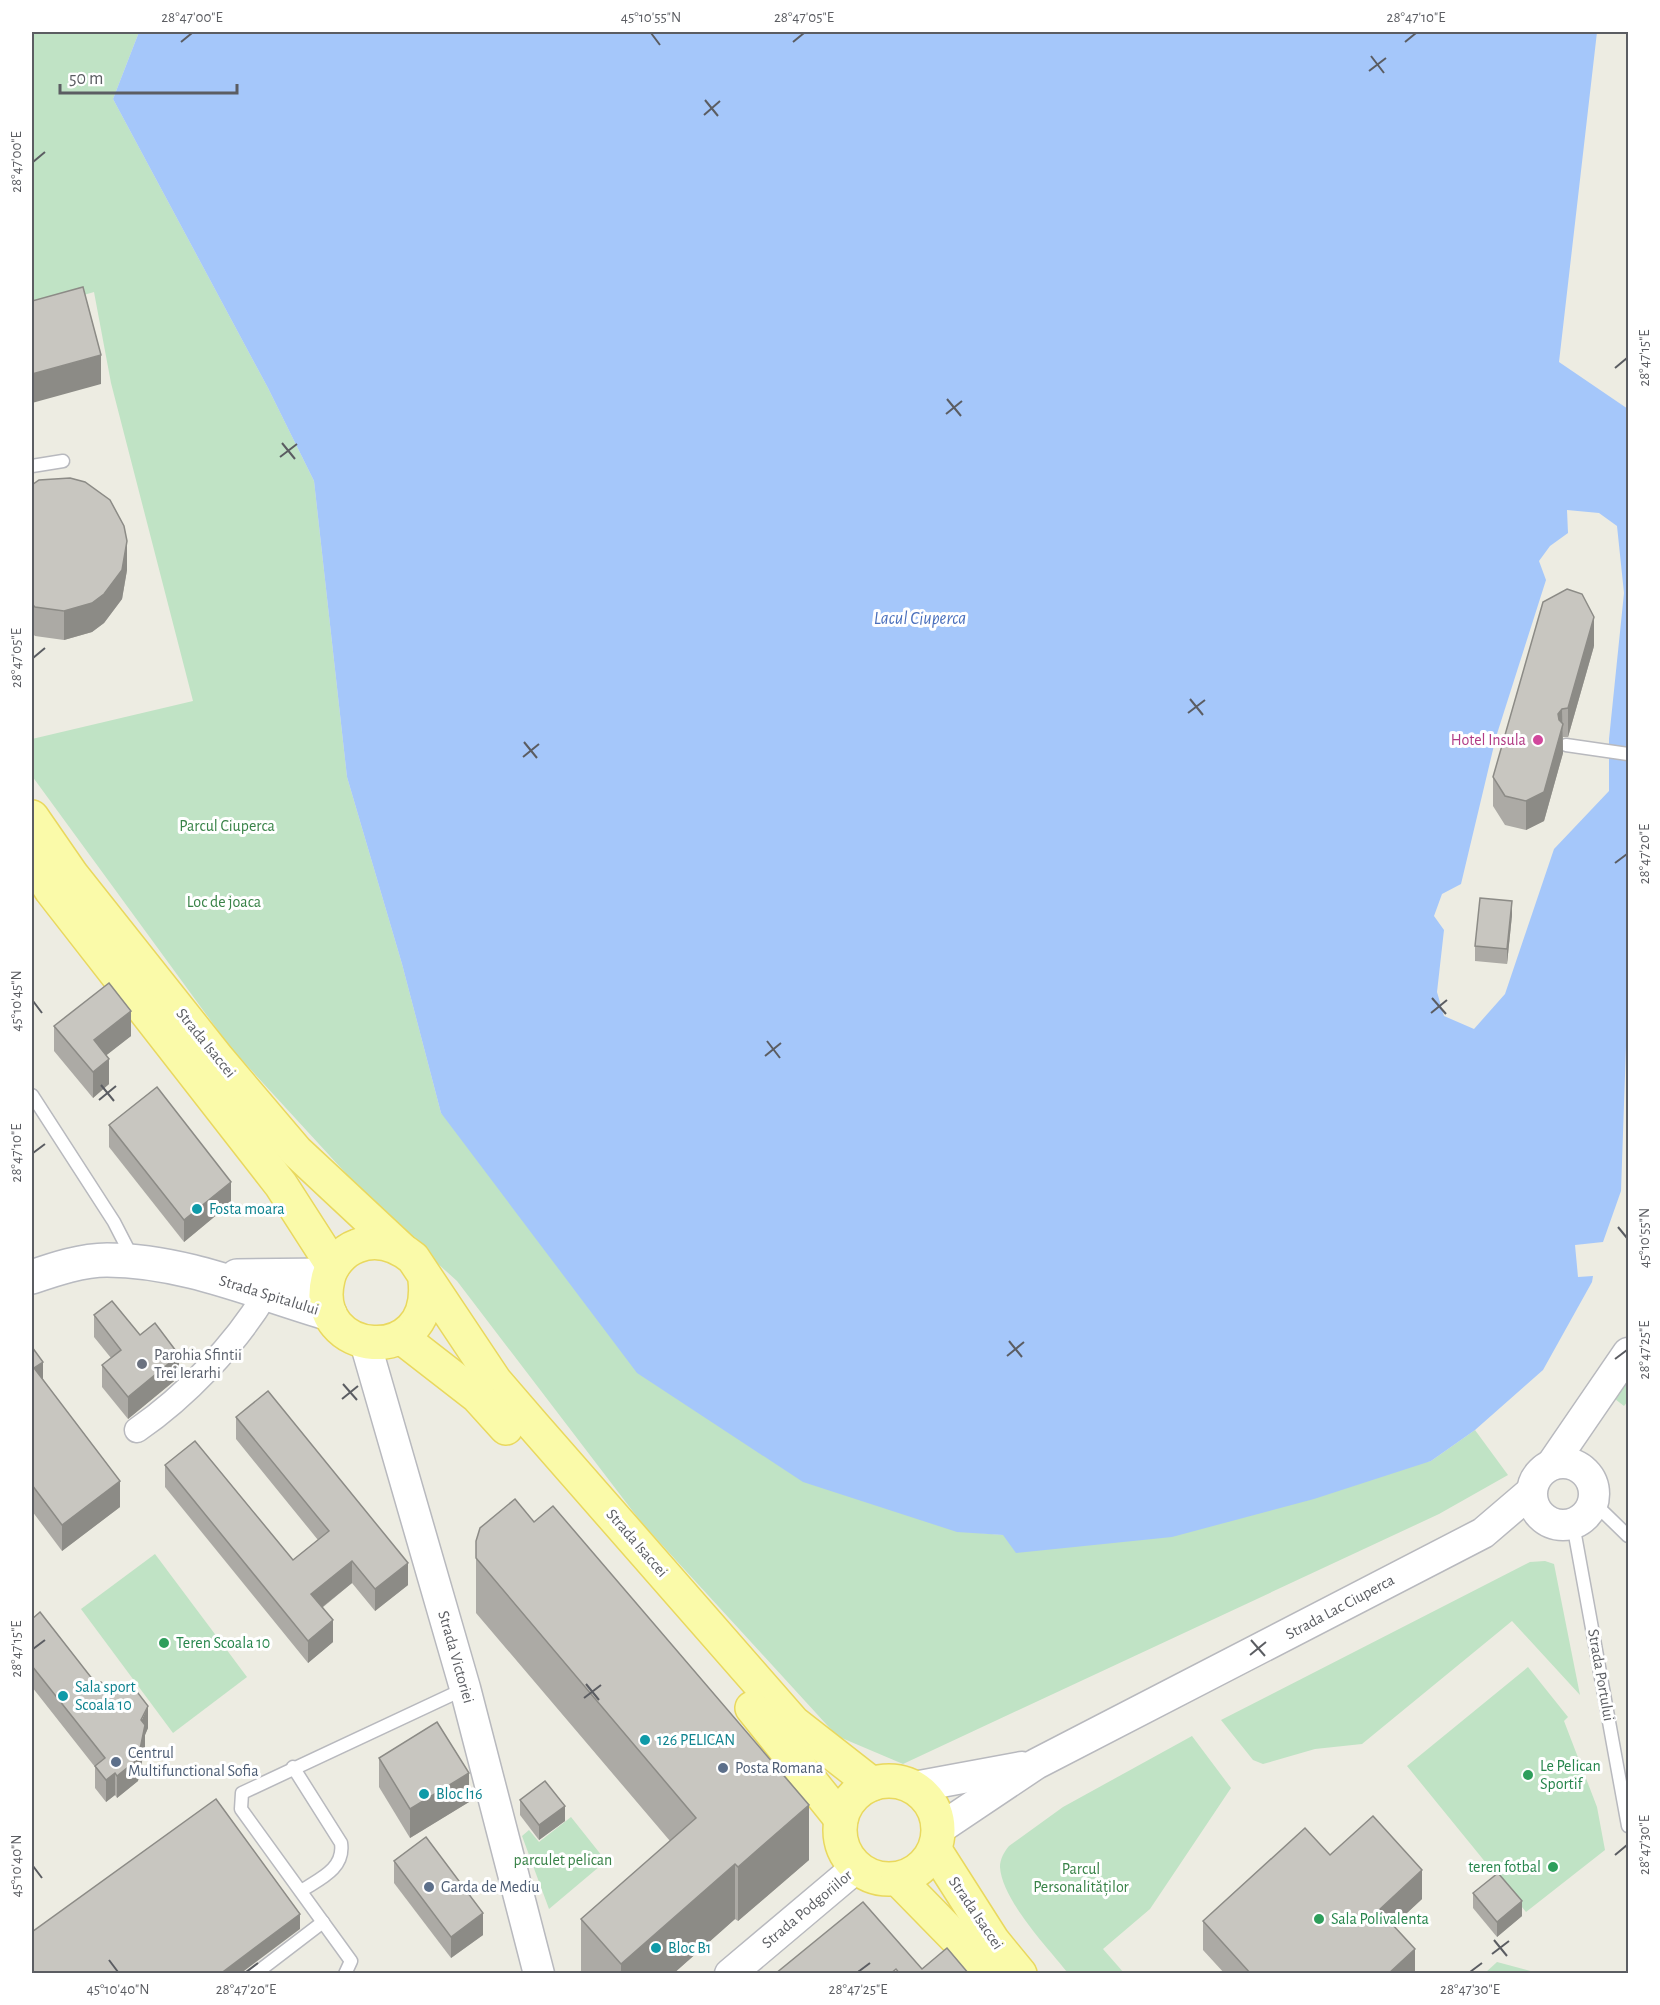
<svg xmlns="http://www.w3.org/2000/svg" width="1660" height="2005" viewBox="0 0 1660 2005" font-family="'Alegreya Sans',sans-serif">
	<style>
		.green { fill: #c0e3c5 }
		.water { fill: #a5c7fa; fill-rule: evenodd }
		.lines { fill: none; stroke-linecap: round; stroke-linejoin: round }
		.service-casing { stroke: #b8b9be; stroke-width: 15 }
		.minor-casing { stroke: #b8b9be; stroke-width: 27 }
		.tertiary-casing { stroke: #b8b9be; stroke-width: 33 }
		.secondary-casing { stroke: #b8bac0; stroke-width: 36 }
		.primary-casing { stroke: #e9d85e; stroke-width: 36 }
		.service { stroke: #fff; stroke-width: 12 }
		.minor { stroke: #fff; stroke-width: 24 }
		.tertiary { stroke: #fff; stroke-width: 30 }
		.secondary { stroke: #fff; stroke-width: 33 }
		.primary { stroke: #fafaa9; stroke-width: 33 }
		.wall { fill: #acaaa5 }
		.shaded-wall { fill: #8c8b86 }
		.building { fill: #c8c6c0; stroke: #8c8b86; stroke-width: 1.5 }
		.ticks { fill: none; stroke: #5b5d62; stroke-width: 2 }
		.hotel-dot { fill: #d1479c; stroke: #fff; stroke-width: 2 }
		.culture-dot { fill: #0f9aa8; stroke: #fff; stroke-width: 2 }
		.worship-dot { fill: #6b7280; stroke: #fff; stroke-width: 2 }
		.leisure-dot { fill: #2e9e5b; stroke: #fff; stroke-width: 2 }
		.service-dot { fill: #5c6f8a; stroke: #fff; stroke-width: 2 }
		.labels { text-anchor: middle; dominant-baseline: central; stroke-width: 6; stroke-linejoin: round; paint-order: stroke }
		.hotel-label { font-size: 16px; fill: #b23c85; stroke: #fff; text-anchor: end }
		.park-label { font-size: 16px; fill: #398348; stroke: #fff }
		.street-label { font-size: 16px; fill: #5b5d62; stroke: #fff }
		.culture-label { font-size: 16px; fill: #0d838f; stroke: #fff; text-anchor: start }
		.worship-label { font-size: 16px; fill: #5b616d; stroke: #fff; text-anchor: start }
		.leisure-label { font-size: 16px; fill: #27864d; stroke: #fff; text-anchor: start }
		.service-label { font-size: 16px; fill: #4e5e75; stroke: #fff; text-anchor: start }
		.water-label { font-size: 18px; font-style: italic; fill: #496fbc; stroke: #fff }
		.neatline { fill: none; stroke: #5b5d62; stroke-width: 2 }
		.ticks-label { font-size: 15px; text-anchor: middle; fill: #5b5d62 }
	</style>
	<rect width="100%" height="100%" fill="#edece2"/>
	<!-- green -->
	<g class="green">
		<polygon points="32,32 139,32 113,99 268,388 314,481 347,777 402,964 441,1113 957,1531 1003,1535 1431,1461 1475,1430 1508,1475 1439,1514 903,1764 837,1736 641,1522 457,1281 385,1216 230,1047 32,776 32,739 193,701 111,383 94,292 33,310 32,304"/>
		<polygon points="1628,1380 1628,1401 1624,1406 1615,1399"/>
		<polygon points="155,1554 247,1677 173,1733 81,1609"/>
		<polygon points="1545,1561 1554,1564 1580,1695 1512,1621 1362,1744 1315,1749 1263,1764 1253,1760 1221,1720 1530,1562"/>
		<polygon points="1528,1667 1568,1717 1564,1721 1597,1807 1605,1850 1526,1912 1407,1766"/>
		<path d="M1192 1736 1231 1788 1150 1909 1103 1949 1124 1973H1068C1048 1948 1002 1900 1000 1867 1000 1859 1004 1852 1009 1846L1063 1807Z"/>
		<polygon points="571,1817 606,1861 549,1909 522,1836 529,1830 539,1842"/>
		<polygon points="1497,1962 1538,1973 1485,1973"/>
	</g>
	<!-- water -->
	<path class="water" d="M139 32H1597L1559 362 1628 409V988L1621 1191 1603 1242 1575 1245 1578 1277 1593 1276 1592 1282 1543 1370 1475 1430 1431 1461 1314 1499 1172 1537 1016 1553 1003 1535 957 1532 803 1482 637 1373 441 1113 402 964 347 777 314 481 268 388 113 99ZM1567 510 1599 513 1617 526 1624 593 1609 739V791L1554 849 1505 994 1474 1029 1444 1016 1437 992 1444 930 1434 916 1442 894 1461 884 1496 737 1546 580 1539 561 1550 546 1568 533Z"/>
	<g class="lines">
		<defs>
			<g id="service">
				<polyline points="32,466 63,461"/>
				<polyline points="1566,745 1628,754"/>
				<polyline points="32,1095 114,1222 132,1257"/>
				<polyline points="1593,1502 1628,1536"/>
				<polyline points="1573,1524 1628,1826"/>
				<path d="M293 1767 341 1843C345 1869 319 1879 301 1891"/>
				<polyline points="255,1974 323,1922"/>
				<polyline points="345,1974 351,1961 241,1809 242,1793 464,1689"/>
			</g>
			<path id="minor" d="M137 1430C185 1397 235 1345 265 1295"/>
			<g id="tertiary">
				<polyline points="365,1342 465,1688 539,1974"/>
				<circle cx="1563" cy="1494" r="31"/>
				<polyline points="1552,1464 1628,1353"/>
				<polyline points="914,1787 1022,1767"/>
				<polyline points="939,1829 1036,1764 1483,1533 1531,1492"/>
				<polyline points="730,1974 857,1867"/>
			</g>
			<g id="secondary">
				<polyline points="237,1276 328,1275"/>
				<path d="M32 1277C55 1269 82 1260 107 1260 183 1260 258 1293 330 1314"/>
			</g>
			<g id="primary">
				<polyline points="32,817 72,875 218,1059 296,1151 401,1249"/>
				<polyline points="32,860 51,890 281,1185 333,1266"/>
				<path d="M425 1280C435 1370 309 1357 328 1279 331 1265 343 1251 357 1246 377 1238 397 1245 413 1258L495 1381 533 1425 794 1723 872 1784"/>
				<polyline points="401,1337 477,1396 506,1428"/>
				<polyline points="752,1708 841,1819"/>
				<circle cx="889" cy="1830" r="49"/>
				<polyline points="935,1850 993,1941 1020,1974"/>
				<polyline points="898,1879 991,1974"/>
			</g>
		</defs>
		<!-- service casing -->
		<use href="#service" class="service-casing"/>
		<!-- minor casing -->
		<use href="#minor" class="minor-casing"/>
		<!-- tertiary casing -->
		<use href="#tertiary" class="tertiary-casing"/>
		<!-- secondary casing -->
		<use href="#secondary" class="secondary-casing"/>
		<!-- primary casing -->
		<use href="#primary" class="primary-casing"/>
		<!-- service -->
		<use href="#service" class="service"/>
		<!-- minor -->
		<use href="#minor" class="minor"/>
		<!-- tertiary -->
		<use href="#tertiary" class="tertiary"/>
		<!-- secondary -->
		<use href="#secondary" class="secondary"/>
		<!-- primary -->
		<use href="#primary" class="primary"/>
	</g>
	<!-- wall -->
	<g class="wall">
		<polygon points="32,485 127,570 122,599 104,623 92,632 64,640 35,636 32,633"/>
		<polygon points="1594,646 1568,737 1563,737 1563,753 1544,821 1526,830 1505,825 1493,806 1493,777"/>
		<polygon points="1512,915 1507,964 1475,961 1475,946"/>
		<polygon points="54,1026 131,1036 106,1055 109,1084 93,1098 54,1051"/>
		<polygon points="109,1125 231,1203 184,1242 109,1147"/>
		<polygon points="94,1315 140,1335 179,1377 128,1419 102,1387 102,1365 111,1358 94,1337"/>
		<polygon points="32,1347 43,1379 120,1507 62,1551 32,1511"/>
		<polygon points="236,1417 408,1585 375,1611 352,1583 322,1608 333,1642 308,1663 165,1487 165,1465 293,1560 318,1540 236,1439"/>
		<polygon points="476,1541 809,1860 738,1921 735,1919 673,1974 581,1974 581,1919 670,1841 476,1613"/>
		<polygon points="32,1619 97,1685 106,1688 148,1728 145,1735 145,1747 138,1781 117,1798 115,1795 106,1802 95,1788 95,1767 32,1687"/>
		<polygon points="379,1758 469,1802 410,1838 379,1787"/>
		<polygon points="520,1800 565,1821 539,1840 520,1815"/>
		<polygon points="1330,1855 1422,1899 1394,1925 1415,1974 1225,1974 1203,1950 1203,1921"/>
		<polygon points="394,1861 483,1935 451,1958 394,1883"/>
		<polygon points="1473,1893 1522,1916 1497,1937 1473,1908"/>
	</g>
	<!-- shaded-wall -->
	<g class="shaded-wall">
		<polygon points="101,355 101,384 32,403 32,374"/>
		<polygon points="127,541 127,570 122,599 104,623 92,632 64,640 64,611"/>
		<polygon points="1594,617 1594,646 1568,737 1568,708"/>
		<polygon points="1562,709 1563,753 1544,821 1526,830 1526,801 1558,714"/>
		<polygon points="1512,901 1512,915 1507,964 1507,949"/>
		<polygon points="131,1011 131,1036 94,1065 94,1040"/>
		<polygon points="109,1059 109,1084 93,1098 93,1072"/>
		<polygon points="231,1182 231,1203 184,1242 184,1220"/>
		<polygon points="179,1355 179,1377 128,1419 128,1397"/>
		<polygon points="43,1362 43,1388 34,1368"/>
		<polygon points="120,1481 120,1507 62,1551 62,1525"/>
		<polygon points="352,1561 352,1583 311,1616 311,1594"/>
		<polygon points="408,1563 408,1585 375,1611 375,1589"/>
		<polygon points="333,1620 333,1642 308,1663 308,1641"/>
		<polygon points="148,1706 148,1728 145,1735 145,1747 138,1781 117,1798 117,1776"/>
		<polygon points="115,1773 115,1795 106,1802 106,1780"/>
		<polygon points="469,1773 469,1802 410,1838 410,1809"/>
		<polygon points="809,1805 809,1860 738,1921 738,1867"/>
		<polygon points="565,1806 565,1821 539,1840 539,1825"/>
		<polygon points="735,1864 735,1919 673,1974 621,1974 621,1964"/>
		<polygon points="1422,1870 1422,1899 1379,1939 1379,1910"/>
		<polygon points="1522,1901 1522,1916 1497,1937 1497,1922"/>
		<polygon points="483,1913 483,1935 451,1958 451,1937"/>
		<polygon points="300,1914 300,1929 240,1974 220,1974"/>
		<polygon points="1415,1949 1415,1974 1388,1974"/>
	</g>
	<!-- building -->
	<g class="building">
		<polygon points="83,287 101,355 32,374 32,301"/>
		<polygon points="70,478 85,482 110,500 124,526 127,541 122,570 104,594 92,603 64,611 35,607 32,604 32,485 39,480"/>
		<polygon points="1567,589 1582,594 1594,617 1568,708 1562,709 1558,714 1559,720 1563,724 1544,792 1526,801 1505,796 1493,777 1543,602"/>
		<polygon points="1480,898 1512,901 1507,949 1475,946"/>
		<polygon points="109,983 131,1011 94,1040 109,1059 93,1072 54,1026"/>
		<polygon points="157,1087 231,1182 184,1220 109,1125"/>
		<polygon points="112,1301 140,1335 155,1323 179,1355 128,1397 102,1365 121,1350 94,1315"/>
		<polygon points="32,1347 43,1362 34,1368 120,1481 62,1525 32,1485"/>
		<polygon points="268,1391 408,1563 375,1589 352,1561 311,1594 333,1620 308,1641 165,1465 195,1441 293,1560 329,1531 236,1417"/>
		<polygon points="515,1499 534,1522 553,1506 809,1805 738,1867 735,1864 621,1964 581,1919 696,1818 476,1558 476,1541 480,1528"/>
		<polygon points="40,1612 97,1685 101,1682 106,1688 112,1683 120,1692 131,1684 148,1706 141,1720 145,1725 138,1759 117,1776 115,1773 106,1780 95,1766 105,1758 32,1666 32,1619"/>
		<polygon points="437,1722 469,1773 410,1809 379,1758"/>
		<polygon points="545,1781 565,1806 539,1825 520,1800"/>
		<polygon points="216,1799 300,1914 220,1974 32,1974 32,1932"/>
		<polygon points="1373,1816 1422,1870 1379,1910 1415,1949 1388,1974 1251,1974 1203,1921 1305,1828 1330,1855"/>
		<polygon points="426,1837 483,1913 451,1937 394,1861"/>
		<polygon points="1498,1873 1522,1901 1497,1922 1473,1893"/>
		<polygon points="863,1902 922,1969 947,1948 969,1974 900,1974 896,1969 890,1974 862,1974 859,1971 856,1974 775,1974"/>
	</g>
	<!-- ticks -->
	<path class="ticks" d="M651 33 660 45M181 42 192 33M793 42 804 33M1405 42 1416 33M1371 56 1384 73M1369 71 1386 58M705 100 718 116M704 115 720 101M33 162 45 152M1615 368 1627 358M947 399 961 416M946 414 962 401M282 443 295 459M280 457 297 444M33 658 45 648M1190 699 1203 715M1188 713 1205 700M524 742 537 758M523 757 539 744M1615 863 1627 854M1432 998 1446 1014M33 1001 42 1013M1431 1013 1447 1000M767 1041 780 1058M765 1056 781 1043M101 1085 114 1101M99 1100 116 1086M33 1153 45 1144M1618 1227 1627 1238M1009 1341 1022 1357M1007 1356 1024 1342M1615 1359 1627 1350M343 1384 357 1400M342 1399 358 1386M1251 1640 1265 1656M33 1649 45 1640M1250 1655 1266 1642M586 1684 599 1700M584 1698 601 1685M1615 1855 1627 1845M33 1866 42 1878M1494 1940 1507 1956M1492 1954 1509 1941M109 1960 118 1972M246 1972 258 1963M858 1972 870 1963M1470 1972 1482 1963"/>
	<!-- markers -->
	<circle class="hotel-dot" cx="1538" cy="740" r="6"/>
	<g class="culture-dot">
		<circle cx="197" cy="1209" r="6"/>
		<circle cx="63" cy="1696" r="6"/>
		<circle cx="645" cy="1740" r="6"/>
		<circle cx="424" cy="1794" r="6"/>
		<circle cx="656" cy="1948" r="6"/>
	</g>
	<circle class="worship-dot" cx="142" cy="1364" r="6"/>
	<g class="leisure-dot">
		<circle cx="164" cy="1643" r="6"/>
		<circle cx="1528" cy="1775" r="6"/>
		<circle cx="1553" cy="1867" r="6"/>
		<circle cx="1319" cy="1919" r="6"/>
	</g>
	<g class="service-dot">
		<circle cx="116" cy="1762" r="6"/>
		<circle cx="723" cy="1768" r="6"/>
		<circle cx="429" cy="1887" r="6"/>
	</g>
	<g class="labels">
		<!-- hotel labels -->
		<g class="hotel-label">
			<text x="1526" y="740">Hotel Insula</text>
		</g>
		<!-- park labels -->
		<g class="park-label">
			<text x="227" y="826">Parcul Ciuperca</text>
			<text x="224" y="902">Loc de joaca</text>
			<text x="563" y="1860">parculet pelican</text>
			<text x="1081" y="1869">Parcul<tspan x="1081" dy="18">Personalităților</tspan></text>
		</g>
		<!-- street labels -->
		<g class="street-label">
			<text transform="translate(206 1043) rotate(51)">Strada Isaccei</text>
			<text transform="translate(269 1295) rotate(17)">Strada Spitalului</text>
			<text transform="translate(637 1543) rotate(49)">Strada Isaccei</text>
			<text transform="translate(1340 1607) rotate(-28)">Strada Lac Ciuperca</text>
			<text transform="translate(456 1657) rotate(74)">Strada Victoriei</text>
			<text transform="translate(1601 1675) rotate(80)">Strada Portului</text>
			<text transform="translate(807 1909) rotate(-40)">Strada Podgoriilor</text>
			<text transform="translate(976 1913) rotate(56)">Strada Isaccei</text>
		</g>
		<!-- culture labels -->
		<g class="culture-label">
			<text x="209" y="1209">Fosta moara</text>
			<text x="75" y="1687">Sala sport<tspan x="75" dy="18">Scoala 10</tspan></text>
			<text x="657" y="1740">126 PELICAN</text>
			<text x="436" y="1794">Bloc I16</text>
			<text x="668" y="1948">Bloc B1</text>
		</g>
		<!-- worship labels -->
		<g class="worship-label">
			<text x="154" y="1355">Parohia Sfintii<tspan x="154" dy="18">Trei Ierarhi</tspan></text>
		</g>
		<!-- leisure labels -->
		<g class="leisure-label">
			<text x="176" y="1643">Teren Scoala 10</text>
			<text x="1540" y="1766">Le Pelican<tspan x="1540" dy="18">Sportif</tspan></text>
			<text x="1541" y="1867" text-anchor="end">teren fotbal</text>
			<text x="1331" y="1919">Sala Polivalenta</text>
		</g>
		<!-- service labels -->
		<g class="service-label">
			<text x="128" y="1753">Centrul<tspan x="128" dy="18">Multifunctional Sofia</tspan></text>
			<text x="735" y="1768">Posta Romana</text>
			<text x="441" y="1887">Garda de Mediu</text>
		</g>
		<!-- water labels -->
		<g class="water-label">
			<text x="920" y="619">Lacul Ciuperca</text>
		</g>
	</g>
	<!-- border -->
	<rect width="1660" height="2005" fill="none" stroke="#ffffff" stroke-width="66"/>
	<!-- scale -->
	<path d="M60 84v9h177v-9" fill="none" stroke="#5b5d62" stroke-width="3"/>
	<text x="69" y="84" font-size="18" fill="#5b5d62" stroke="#ffffff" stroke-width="4.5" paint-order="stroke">50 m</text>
	<rect x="33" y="33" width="1594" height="1939" class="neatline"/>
	<g class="ticks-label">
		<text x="192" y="22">28°47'00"E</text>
		<text x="651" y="22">45°10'55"N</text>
		<text x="804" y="22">28°47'05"E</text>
		<text x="1416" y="22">28°47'10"E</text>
		<text transform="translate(16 162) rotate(-90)" y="5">28°47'00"E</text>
		<text transform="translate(1644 358) rotate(-90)" y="5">28°47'15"E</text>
		<text transform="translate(16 658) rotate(-90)" y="5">28°47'05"E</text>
		<text transform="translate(1644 854) rotate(-90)" y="5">28°47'20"E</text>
		<text transform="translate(16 1001) rotate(-90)" y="5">45°10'45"N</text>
		<text transform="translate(16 1153) rotate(-90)" y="5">28°47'10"E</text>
		<text transform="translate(1644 1238) rotate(-90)" y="5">45°10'55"N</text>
		<text transform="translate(1644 1350) rotate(-90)" y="5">28°47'25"E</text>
		<text transform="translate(16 1649) rotate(-90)" y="5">28°47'15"E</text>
		<text transform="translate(1644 1845) rotate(-90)" y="5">28°47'30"E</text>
		<text transform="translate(16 1866) rotate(-90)" y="5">45°10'40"N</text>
		<text x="118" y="1994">45°10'40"N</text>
		<text x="246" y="1994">28°47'20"E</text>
		<text x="858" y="1994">28°47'25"E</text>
		<text x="1470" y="1994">28°47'30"E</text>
	</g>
</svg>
